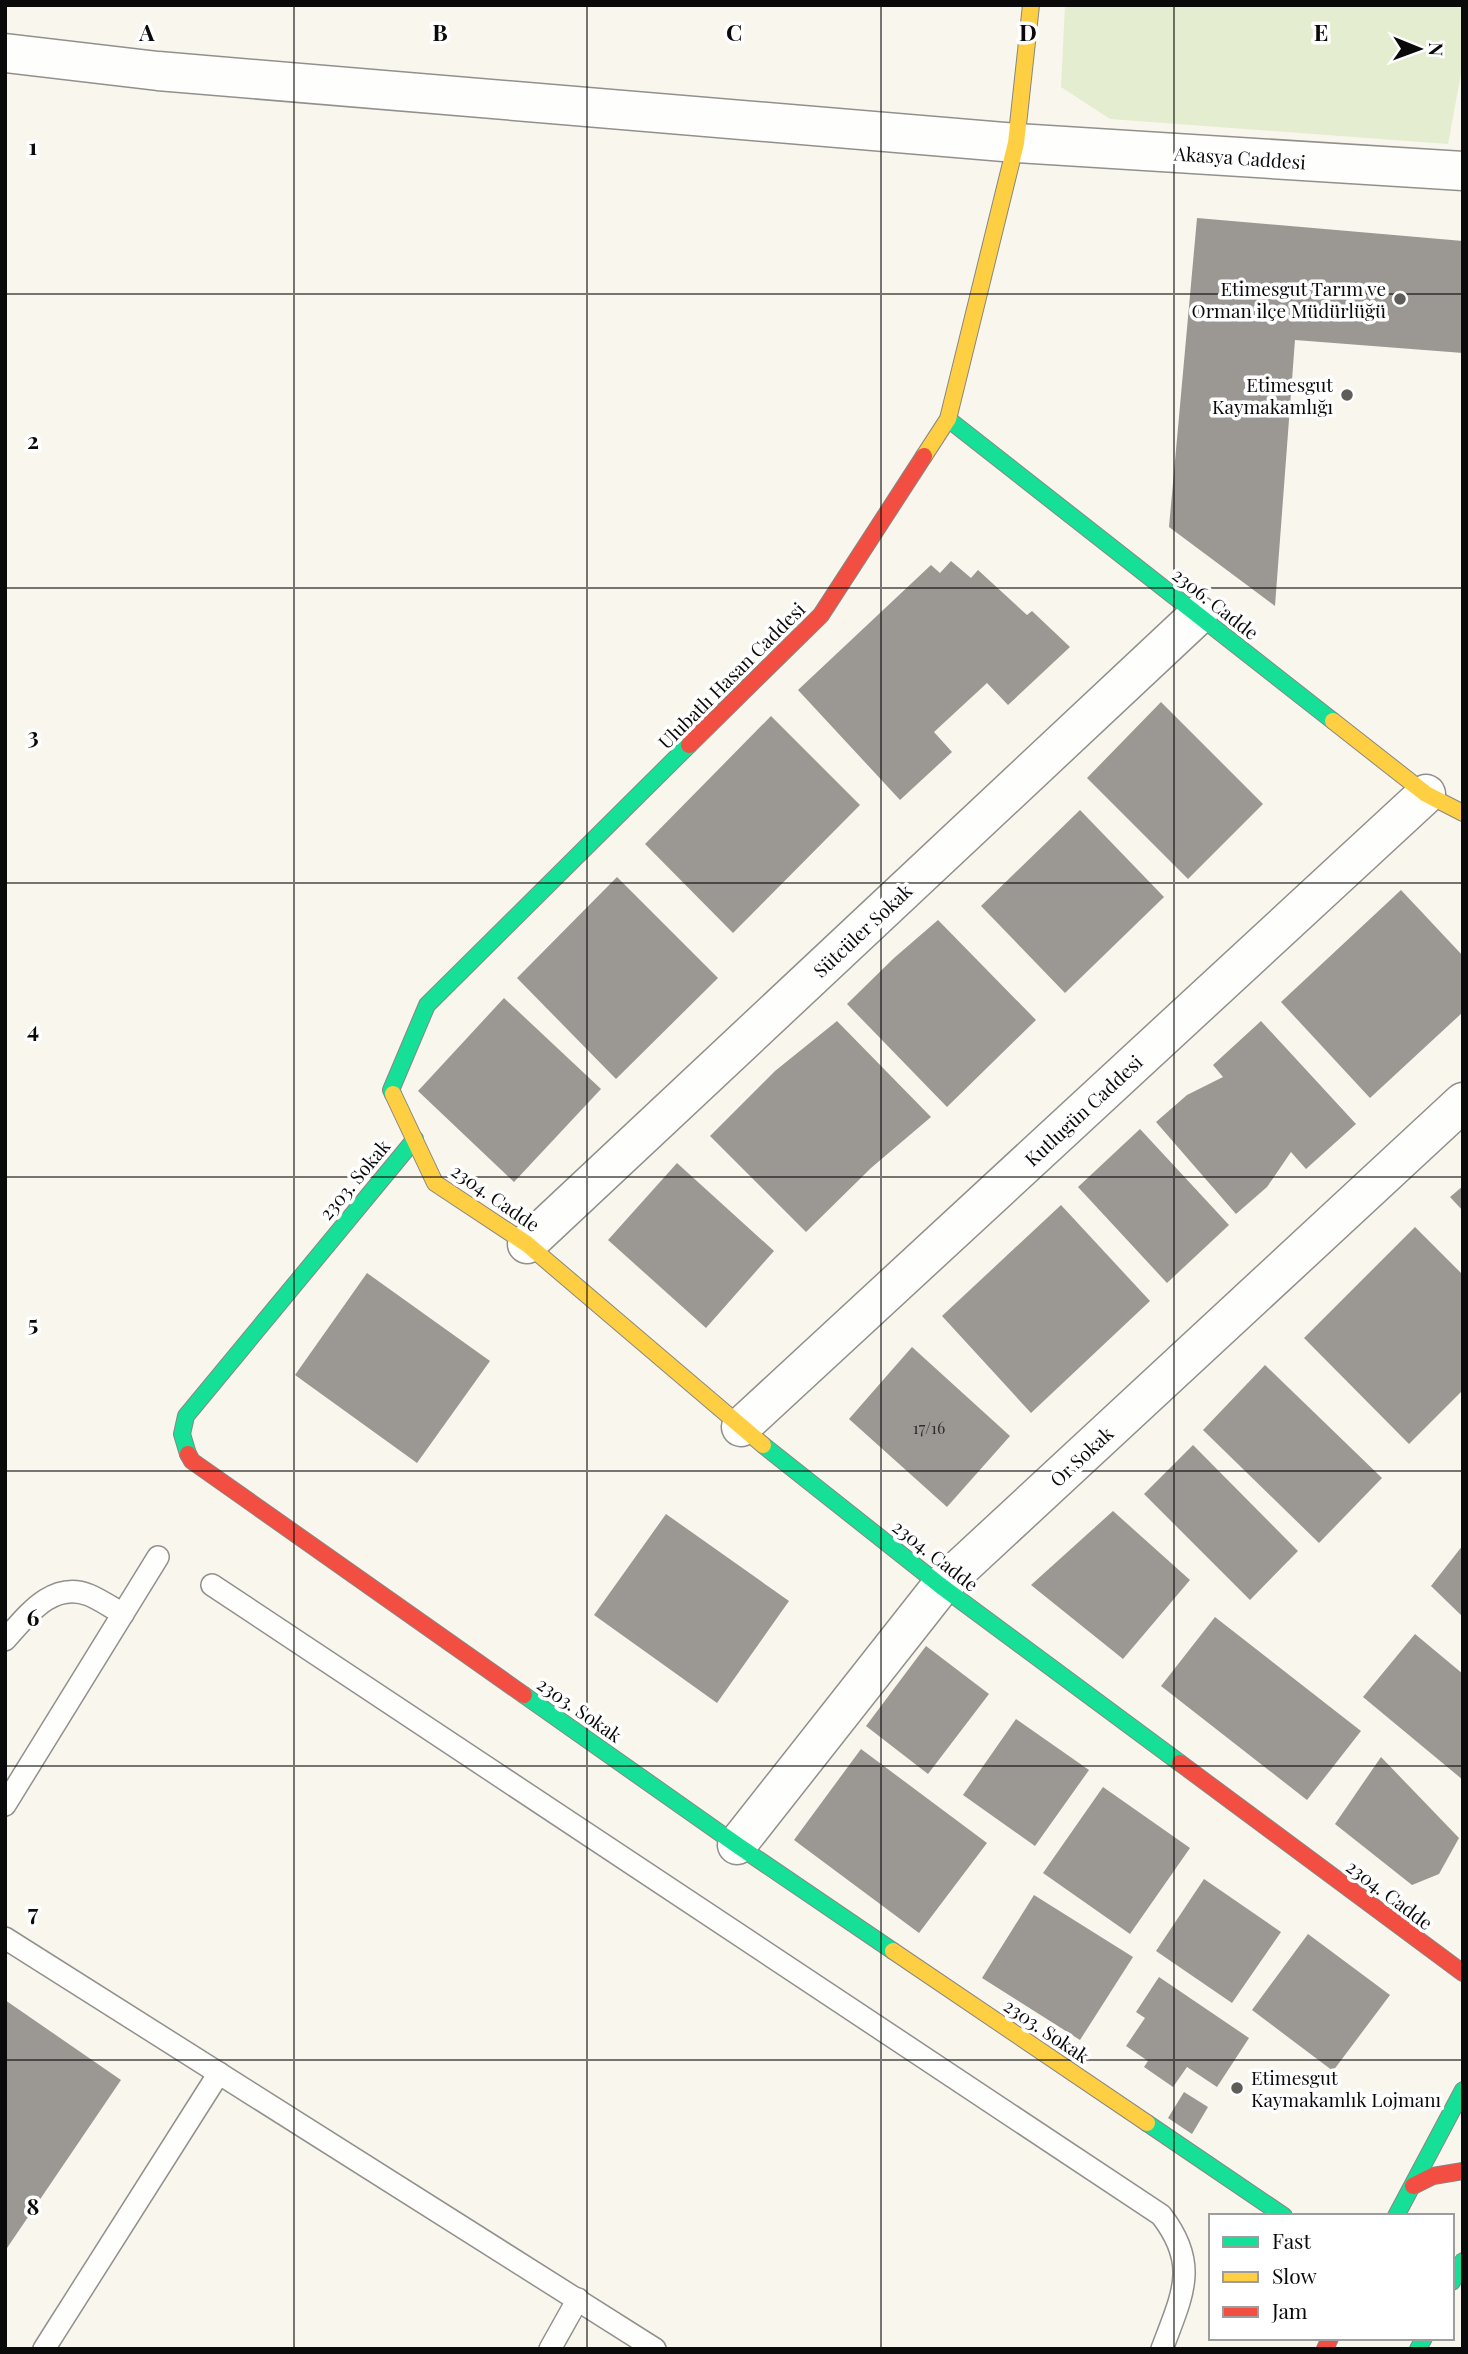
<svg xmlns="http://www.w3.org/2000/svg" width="1468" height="2354" viewBox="0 0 1468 2354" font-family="'Playfair Display',serif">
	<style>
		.green { fill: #e4edcf }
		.building { fill: #9b9894 }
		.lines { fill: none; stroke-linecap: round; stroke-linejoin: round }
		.lane-casing { stroke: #92908d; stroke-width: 24 }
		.street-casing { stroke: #92908d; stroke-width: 41 }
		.fast-casing { stroke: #888783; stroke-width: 18 }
		.slow-casing { stroke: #888783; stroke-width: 18 }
		.jam-casing { stroke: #888783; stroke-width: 18 }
		.lane { stroke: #fefefc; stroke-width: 21 }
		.street { stroke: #fefefc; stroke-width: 38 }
		.fast { stroke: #16e098; stroke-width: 16 }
		.slow { stroke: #ffcf43; stroke-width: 16 }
		.jam { stroke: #f24e42; stroke-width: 16 }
		.grid { fill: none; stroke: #0a0a0a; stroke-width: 2; stroke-opacity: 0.55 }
		.poi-dot { fill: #5e5d5a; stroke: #fff; stroke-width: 2.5 }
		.labels { text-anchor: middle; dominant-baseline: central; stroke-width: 7; stroke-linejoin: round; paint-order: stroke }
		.number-label { font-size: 16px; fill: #2e2e2c }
		.street-label { font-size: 19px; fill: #0a0a0a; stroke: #fff }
		.poi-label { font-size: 19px; fill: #0a0a0a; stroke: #fff; text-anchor: end }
		.grid-label { font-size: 23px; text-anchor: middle; font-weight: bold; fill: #0a0a0a; stroke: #fff; stroke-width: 7; stroke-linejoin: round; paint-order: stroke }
	</style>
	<rect width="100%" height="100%" fill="#f9f6ee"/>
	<!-- green -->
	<polygon class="green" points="1065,5 1463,5 1463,63 1448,144 1110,119 1061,87"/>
	<!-- building -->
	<g class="building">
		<polygon points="1197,218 1463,241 1463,353 1295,340 1275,606 1169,527"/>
		<polygon points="951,561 971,578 978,570 1027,615 1032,611 1070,647 1008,705 987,683 934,732 952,752 900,800 798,690 931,565 940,573"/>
		<polygon points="1161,702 1263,804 1188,879 1087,778"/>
		<polygon points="771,716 860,805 733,933 645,844"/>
		<polygon points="1080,810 1164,897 1065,993 981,906"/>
		<polygon points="617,877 718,978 616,1079 517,978"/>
		<polygon points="1401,890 1463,956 1463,1012 1370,1098 1281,1002"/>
		<polygon points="938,920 1036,1020 947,1107 847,1004 894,958"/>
		<polygon points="504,998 601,1089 514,1182 418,1091"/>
		<polygon points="837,1021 931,1117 871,1168 806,1232 710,1136 775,1071"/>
		<polygon points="1261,1021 1356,1124 1306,1169 1291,1152 1267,1187 1236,1214 1156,1122 1187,1095 1223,1077 1213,1065"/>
		<polygon points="1140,1129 1229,1225 1167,1283 1078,1187"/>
		<polygon points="677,1163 774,1251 706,1328 608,1240"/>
		<polygon points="1463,1186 1463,1211 1450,1197"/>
		<polygon points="1061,1205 1150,1301 1031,1413 942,1316"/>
		<polygon points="1415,1227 1463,1275 1463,1390 1409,1444 1304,1338"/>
		<polygon points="367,1273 490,1361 417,1463 295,1375"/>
		<polygon points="912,1347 1010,1436 947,1507 849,1419"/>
		<polygon points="1265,1365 1382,1478 1319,1543 1203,1430"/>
		<polygon points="1193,1445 1298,1551 1250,1600 1144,1494"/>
		<polygon points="1113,1511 1190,1580 1123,1659 1031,1585"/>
		<polygon points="666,1514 789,1601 717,1703 594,1615"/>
		<polygon points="1463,1545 1463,1617 1431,1586"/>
		<polygon points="1215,1617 1361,1731 1307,1800 1161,1686"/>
		<polygon points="1415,1634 1463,1674 1463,1780 1363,1697"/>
		<polygon points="926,1646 989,1694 928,1774 866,1726"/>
		<polygon points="1016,1719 1089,1770 1035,1846 963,1795"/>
		<polygon points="861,1749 987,1843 919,1933 794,1840"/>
		<polygon points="1381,1757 1459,1838 1439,1874 1412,1885 1335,1824"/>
		<polygon points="1103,1787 1190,1848 1130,1934 1043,1873"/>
		<polygon points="1204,1879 1281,1932 1232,2003 1156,1951"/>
		<polygon points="1034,1895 1133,1957 1080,2040 982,1978"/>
		<polygon points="1308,1934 1390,1995 1333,2071 1252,2010"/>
		<polygon points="1159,1977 1249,2038 1217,2087 1187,2067 1173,2087 1144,2067 1148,2061 1126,2046 1145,2018 1136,2012"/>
		<polygon points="5,2000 121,2080 5,2251"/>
		<polygon points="1184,2092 1208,2107 1192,2134 1168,2118"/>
	</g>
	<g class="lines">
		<defs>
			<g id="lane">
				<path d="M212 1585 1161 2215C1200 2265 1182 2295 1162 2349"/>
				<path d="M5 1640C26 1617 52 1580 89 1595 101 1600 112 1608 123 1614"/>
				<polyline points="5,1805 158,1557"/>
				<polyline points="5,1938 655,2349"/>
				<polyline points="44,2349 219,2073"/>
				<polyline points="550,2349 578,2299"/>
			</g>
			<g id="street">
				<polyline points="5,53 158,71 1016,143 1463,171"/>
				<polyline points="527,1244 1198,615"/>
				<polyline points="741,1427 1426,794"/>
				<polyline points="737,1845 941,1586 1463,1102"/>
			</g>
			<g id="fast">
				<polyline points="948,419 1333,721"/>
				<polyline points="393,1094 391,1090 427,1005 689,745"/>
				<polyline points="763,1445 941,1586 1180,1763"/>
				<polyline points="188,1454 182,1434 186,1416 415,1139"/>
				<polyline points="524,1695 737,1845 893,1951"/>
				<polyline points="1147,2123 1284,2216"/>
				<polyline points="1396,2216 1463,2090"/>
				<polyline points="1452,2282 1463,2261"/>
				<polyline points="1418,2349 1424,2338"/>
			</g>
			<g id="slow">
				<polyline points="924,456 948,419 1016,143 1031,5"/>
				<polyline points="1333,721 1426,794 1463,813"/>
				<polyline points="393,1094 435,1183 527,1244 763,1445"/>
				<polyline points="893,1951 1147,2123"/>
			</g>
			<g id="jam">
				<polyline points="689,745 821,615 924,456"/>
				<polyline points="188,1454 192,1461 524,1695"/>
				<polyline points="1180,1763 1463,1973"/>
				<polyline points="1413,2186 1433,2176 1463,2171"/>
				<polyline points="1325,2349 1330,2338"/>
			</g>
		</defs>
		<!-- lane casing -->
		<use href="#lane" class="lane-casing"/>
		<!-- street casing -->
		<use href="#street" class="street-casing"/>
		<!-- fast casing -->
		<use href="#fast" class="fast-casing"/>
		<!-- slow casing -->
		<use href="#slow" class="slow-casing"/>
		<!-- jam casing -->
		<use href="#jam" class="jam-casing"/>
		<!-- lane -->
		<use href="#lane" class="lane"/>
		<!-- street -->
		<use href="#street" class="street"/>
		<!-- fast -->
		<use href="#fast" class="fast"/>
		<!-- slow -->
		<use href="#slow" class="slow"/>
		<!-- jam -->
		<use href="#jam" class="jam"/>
	</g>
	<!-- grid -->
	<path class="grid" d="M294 5V2349M587 5V2349M881 5V2349M1174 5V2349M5 294H1463M5 588H1463M5 883H1463M5 1177H1463M5 1471H1463M5 1766H1463M5 2060H1463"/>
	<!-- markers -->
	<g class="poi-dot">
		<circle cx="1400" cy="299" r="7"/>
		<circle cx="1347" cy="395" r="7"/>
		<circle cx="1237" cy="2088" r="7"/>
	</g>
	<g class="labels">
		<!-- number labels -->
		<g class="number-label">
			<text x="929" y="1427">17/16</text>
		</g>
		<!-- street labels -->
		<g class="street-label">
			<text transform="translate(1240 157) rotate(4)">Akasya Caddesi</text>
			<text transform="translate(1216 603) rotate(38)">2306. Cadde</text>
			<text transform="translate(731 675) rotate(-45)">Ulubatlı Hasan Caddesi</text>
			<text transform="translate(862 930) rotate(-43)">Sütcüler Sokak</text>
			<text transform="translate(1083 1110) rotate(-43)">Kutlugün Caddesi</text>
			<text transform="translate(354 1179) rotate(-50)">2303. Sokak</text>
			<text transform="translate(496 1197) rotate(35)">2304. Cadde</text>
			<text transform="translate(1081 1456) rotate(-43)">Or Sokak</text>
			<text transform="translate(936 1555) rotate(38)">2304. Cadde</text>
			<text transform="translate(580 1709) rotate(35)">2303. Sokak</text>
			<text transform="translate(1390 1894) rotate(37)">2304. Cadde</text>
			<text transform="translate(1047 2030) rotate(34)">2303. Sokak</text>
		</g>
		<!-- poi labels -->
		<g class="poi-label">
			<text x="1386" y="288">Etimesgut Tarım ve<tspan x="1386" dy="22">Orman ilçe Müdürlüğü</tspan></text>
			<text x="1333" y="384">Etimesgut<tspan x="1333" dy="22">Kaymakamlığı</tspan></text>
			<text x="1251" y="2077" text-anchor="start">Etimesgut<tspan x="1251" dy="22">Kaymakamlık Lojmanı</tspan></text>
		</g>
	</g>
	<g class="grid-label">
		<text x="147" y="41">A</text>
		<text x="440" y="41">B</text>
		<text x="734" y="41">C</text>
		<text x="1028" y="41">D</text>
		<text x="1321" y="41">E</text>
		<text x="33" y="155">1</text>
		<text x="33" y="449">2</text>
		<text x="33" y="744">3</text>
		<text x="33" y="1038">4</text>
		<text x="33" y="1332">5</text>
		<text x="33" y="1626">6</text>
		<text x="33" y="1921">7</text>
		<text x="33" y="2215">8</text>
	</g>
	<!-- border -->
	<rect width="1468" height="2354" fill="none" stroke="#0a0a0a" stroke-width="14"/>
	<!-- legend -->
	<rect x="1209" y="2214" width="245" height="126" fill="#ffffff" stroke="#9d9d9d" stroke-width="2"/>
	<rect x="1223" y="2237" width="35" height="10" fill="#16e098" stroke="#9d9d9d" stroke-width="2"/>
	<text x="1272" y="2249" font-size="21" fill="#0a0a0a">Fast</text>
	<rect x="1223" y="2272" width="35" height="10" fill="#ffcf43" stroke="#9d9d9d" stroke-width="2"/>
	<text x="1272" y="2284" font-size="21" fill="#0a0a0a">Slow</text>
	<rect x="1223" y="2307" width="35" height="10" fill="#f24e42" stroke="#9d9d9d" stroke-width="2"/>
	<text x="1272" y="2319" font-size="21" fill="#0a0a0a">Jam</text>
	<!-- north arrow -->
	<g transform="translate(1419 49) rotate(91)" stroke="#ffffff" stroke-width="5" paint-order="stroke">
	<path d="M0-5L12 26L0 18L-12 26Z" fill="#0a0a0a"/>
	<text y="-10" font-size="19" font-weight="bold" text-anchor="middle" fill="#0a0a0a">N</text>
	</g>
</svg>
